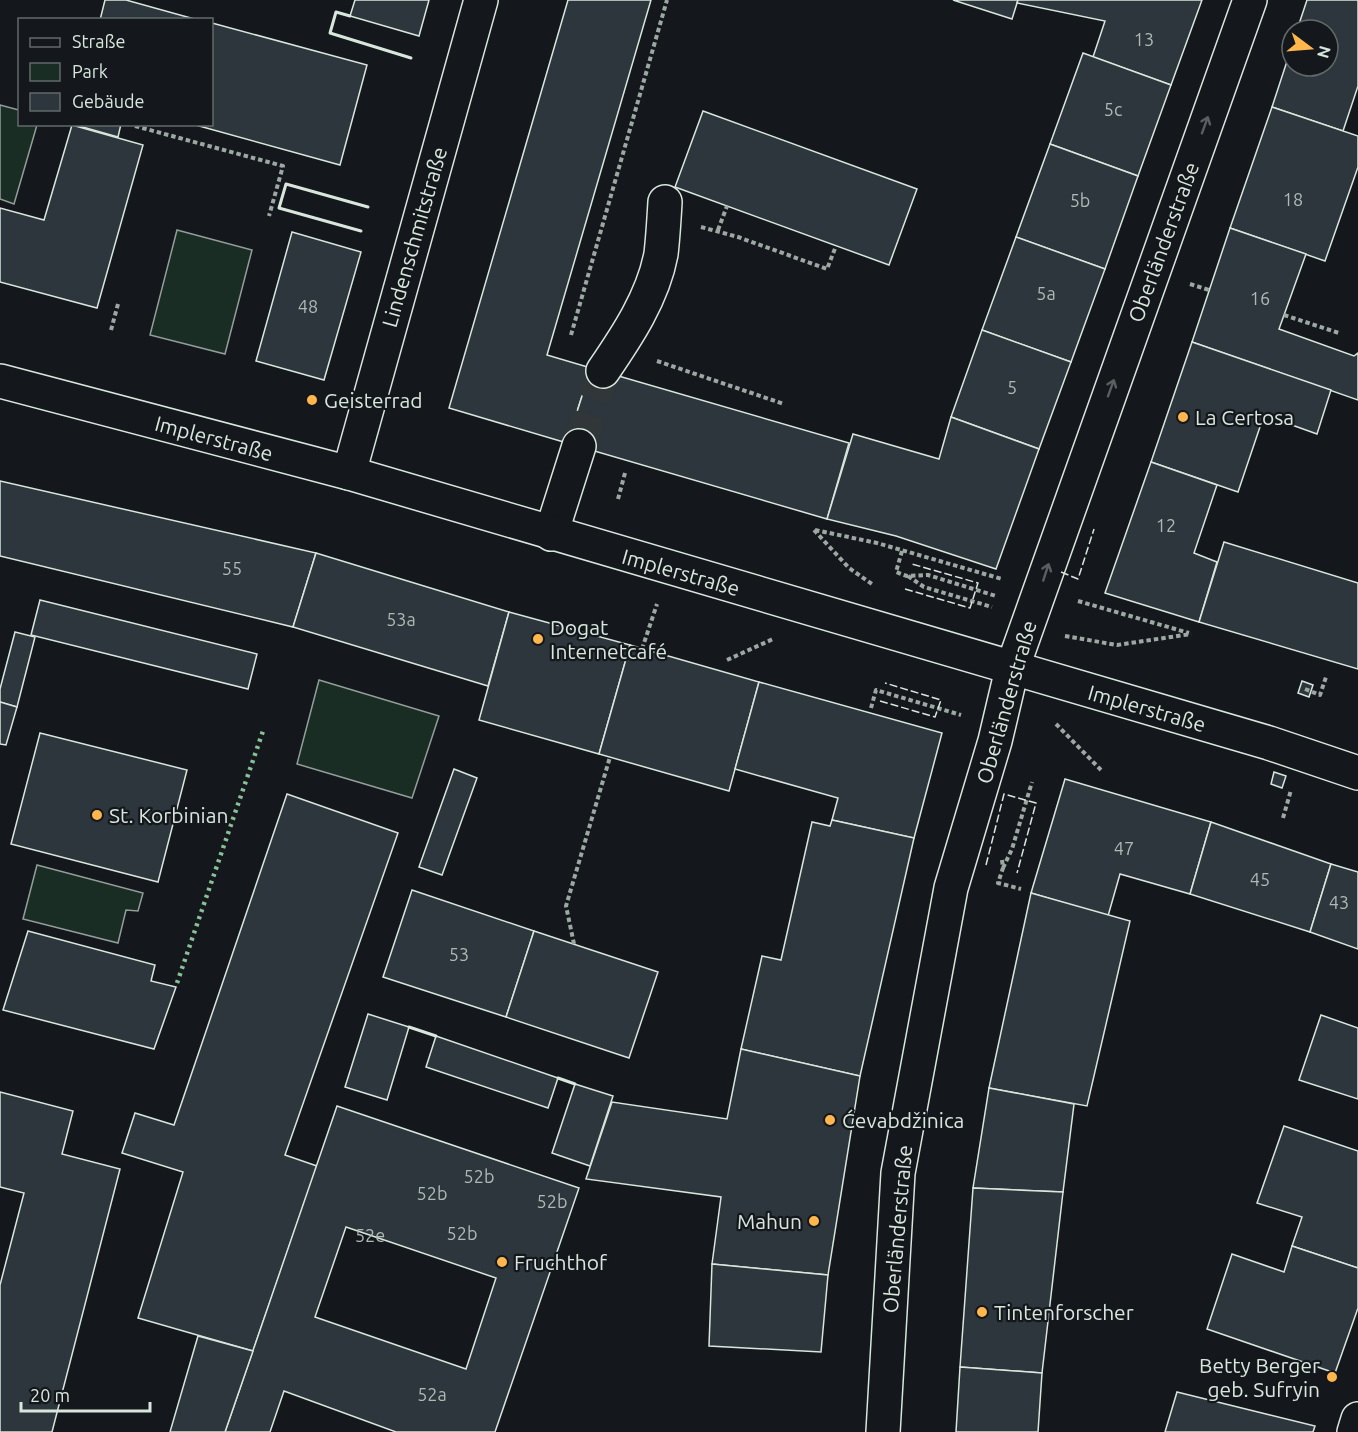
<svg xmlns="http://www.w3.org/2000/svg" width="1358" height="1432" viewBox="0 0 1358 1432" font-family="Ubuntu,sans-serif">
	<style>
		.green { fill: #1a2d24; stroke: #939e99; stroke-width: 1.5 }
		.building { fill: #2c363c; stroke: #d8e6dc; stroke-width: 1.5; fill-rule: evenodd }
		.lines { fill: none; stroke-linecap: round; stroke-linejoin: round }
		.minor-tunnel { stroke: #313739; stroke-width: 33; stroke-dasharray: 33 16; stroke-linecap: butt }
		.minor-casing { stroke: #d8e6dc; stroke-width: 36 }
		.major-casing { stroke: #d8e6dc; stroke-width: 36 }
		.path { stroke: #9da8a2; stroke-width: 4; stroke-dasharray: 4.5 3; stroke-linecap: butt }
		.minor { stroke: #14181c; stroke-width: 33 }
		.major { stroke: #14181c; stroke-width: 33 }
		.hedge { stroke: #8ac095; stroke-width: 4.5; stroke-dasharray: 3 4.5; stroke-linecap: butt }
		.fence { stroke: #d8e6dc; stroke-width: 1.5; stroke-dasharray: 8 3; stroke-linecap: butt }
		.wall { stroke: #d8e6dc; stroke-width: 3 }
		.oneway { stroke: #59605f }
		.poi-dot { fill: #ffb74d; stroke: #14181c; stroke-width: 2 }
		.labels { text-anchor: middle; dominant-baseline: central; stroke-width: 4.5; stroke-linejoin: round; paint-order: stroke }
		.number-label { font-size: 18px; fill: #adbab4 }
		.street-label { font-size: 21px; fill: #d8e6dc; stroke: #14181c }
		.poi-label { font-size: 21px; fill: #d8e6dc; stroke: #14181c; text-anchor: start }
	</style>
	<rect width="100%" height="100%" fill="#14181c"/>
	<!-- green -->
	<g class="green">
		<polygon points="0,105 19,110 20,124 37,125 14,204 0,199"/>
		<polygon points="177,230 252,250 225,354 150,335"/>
		<polygon points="319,680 439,716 412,798 297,764"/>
		<polygon points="37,865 143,893 138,911 126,910 118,943 23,919"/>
	</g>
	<!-- building -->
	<g class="building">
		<polygon points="105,0 126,0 198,20 100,20"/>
		<polygon points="355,0 429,0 419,36 350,16"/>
		<polygon points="568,0 651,0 547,355 591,368 567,443 449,408"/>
		<polygon points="953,0 1018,0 1012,19"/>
		<polygon points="1018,0 1202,0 1171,85 1093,57 1105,21 1017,3"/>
		<polygon points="1307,0 1358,0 1358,86 1343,131 1272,107 1292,46 1292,66 1328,66 1328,30 1297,30"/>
		<polygon points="212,23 367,65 340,165 192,124 212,124"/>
		<polygon points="1083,53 1171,85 1138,176 1050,144"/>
		<polygon points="1272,107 1358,136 1358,167 1325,261 1230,228"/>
		<polygon points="703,111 917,189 889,265 675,187"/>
		<polygon points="72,124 121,124 118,137"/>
		<polygon points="72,125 143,145 97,308 0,282 0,208 44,220"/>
		<polygon points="1050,144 1138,176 1105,269 1016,237"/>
		<polygon points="1230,228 1306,254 1279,329 1354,356 1358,353 1358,400 1192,342"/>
		<polygon points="292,232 361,252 324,380 256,361"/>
		<polygon points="1016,237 1105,269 1071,362 982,330"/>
		<polygon points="982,330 1071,362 1039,449 951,417"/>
		<polygon points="1192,342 1331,390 1317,434 1264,415 1238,492 1151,462"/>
		<polygon points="591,368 849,443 827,519 567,443"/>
		<polygon points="951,417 1039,449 996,569 896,536 827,519 853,434 939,459"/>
		<polygon points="1151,462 1217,485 1194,553 1217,562 1199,622 1105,593"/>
		<polygon points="0,481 316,553 293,627 0,556"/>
		<polygon points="1224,542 1358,583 1358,669 1199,622"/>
		<polygon points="316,553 509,612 488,686 293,627"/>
		<polygon points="40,600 257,654 248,689 31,635"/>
		<polygon points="509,612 630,645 599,754 479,720"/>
		<polygon points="15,632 35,637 17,707 0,702 0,689"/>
		<polygon points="630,645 759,682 729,791 599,754"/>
		<polygon points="1302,681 1313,685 1309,697 1298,693"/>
		<polygon points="759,682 942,733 914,838 832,820 838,798 735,769"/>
		<polygon points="0,702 17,707 6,745 0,744"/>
		<polygon points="40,733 187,770 158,882 11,844"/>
		<polygon points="454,769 477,778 442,875 419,867"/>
		<polygon points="1274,772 1286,776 1282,788 1271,784"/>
		<polygon points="1065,779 1211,822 1190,894 1120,874 1108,916 1031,893"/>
		<polygon points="287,794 398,833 285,1155 317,1166 253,1351 138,1318 183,1172 122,1153 135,1113 174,1125"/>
		<polygon points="832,820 914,838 860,1076 741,1049 762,956 781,960 812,822 830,826"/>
		<polygon points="1211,822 1331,864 1310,932 1190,894"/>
		<polygon points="1331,864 1358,872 1358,949 1310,932"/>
		<polygon points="412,890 534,931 506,1017 383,977"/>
		<polygon points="1031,893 1130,921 1087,1106 989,1088"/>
		<polygon points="28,931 155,965 151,981 176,987 154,1049 3,1010"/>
		<polygon points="534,931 658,972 629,1058 506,1017"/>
		<polygon points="368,1014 409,1027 387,1100 345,1087"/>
		<polygon points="1321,1015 1358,1028 1358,1099 1299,1080"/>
		<polygon points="436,1036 558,1078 548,1108 426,1067"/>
		<polygon points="741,1049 860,1076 828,1275 712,1264 721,1197 586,1179 612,1102 727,1119"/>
		<polygon points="575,1084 613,1096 590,1166 552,1153"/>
		<polygon points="989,1088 1074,1104 1063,1192 973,1188"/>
		<polygon points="0,1092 73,1111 62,1154 120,1169 52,1432 0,1432 0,1285 24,1193 0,1187"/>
		<path d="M337 1106 579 1188 495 1432H396L284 1391 270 1432H225ZM346 1227 496 1278 466 1369 315 1317Z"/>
		<polygon points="1284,1126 1358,1151 1358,1268 1292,1246 1302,1217 1257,1203"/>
		<polygon points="973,1188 1063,1192 1042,1373 960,1367"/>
		<polygon points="1292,1246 1358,1268 1358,1308 1335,1373 1207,1329 1232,1254 1284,1272"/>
		<polygon points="712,1264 828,1275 821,1352 709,1346"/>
		<polygon points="198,1336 253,1351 225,1432 170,1432"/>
		<polygon points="960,1367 1042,1373 1038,1432 956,1432"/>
		<polygon points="1177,1392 1270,1415 1315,1426 1313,1432 1165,1432"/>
	</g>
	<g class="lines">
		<!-- minor-tunnel -->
		<polyline class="minor-tunnel" points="579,446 603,371"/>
		<defs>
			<g id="minor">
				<path d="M603 371C627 336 653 297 661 254 663 237 664 219 665 202"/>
				<polyline points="349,473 481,0"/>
				<polyline points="551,534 579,446"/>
				<polyline points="883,1432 898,1173 951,888 995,741 1012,669 1250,0"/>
				<polyline points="1354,1432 1358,1419"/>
			</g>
			<polyline id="major" points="0,381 349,473 1269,743 1358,773"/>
		</defs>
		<!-- minor casing -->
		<use href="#minor" class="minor-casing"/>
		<!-- major casing -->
		<use href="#major" class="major-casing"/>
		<!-- path -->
		<g class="path">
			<polyline points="135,126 283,166 269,216"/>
			<polyline points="701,227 738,237 827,269 836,246"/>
			<polyline points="718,230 727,206"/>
			<polyline points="1190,284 1209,290"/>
			<polyline points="1284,315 1339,333"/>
			<polyline points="111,330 118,304"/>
			<polyline points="571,335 667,0"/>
			<polyline points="657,361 784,404"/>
			<polyline points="618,499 625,473"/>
			<polyline points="814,530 849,568 872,584"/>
			<polyline points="815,530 877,543 1002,579"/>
			<polyline points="902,551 896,572 907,576 928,575 996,596"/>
			<polyline points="908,576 924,587 992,607"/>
			<polyline points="1078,601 1189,633"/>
			<polyline points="1065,636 1117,645 1191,634"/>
			<polyline points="642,649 657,604"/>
			<polyline points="727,660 773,639"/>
			<polyline points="1305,689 1320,695 1326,677"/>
			<polyline points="871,708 876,690 961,715"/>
			<polyline points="1056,724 1101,770"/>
			<polyline points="1283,818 1291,790"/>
			<polyline points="1002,860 1003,868 998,883 1021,889"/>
			<polyline points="1003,868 1012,849 1032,782"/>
			<polyline points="574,944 566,906 610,757"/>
		</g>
		<!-- minor -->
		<use href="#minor" class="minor"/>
		<!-- major -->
		<use href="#major" class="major"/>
		<!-- hedge -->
		<polyline class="hedge" points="177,983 263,731"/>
		<!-- fence -->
		<g class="fence">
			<polyline points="1061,572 1078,579 1094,529"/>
			<polyline points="905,589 970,608 978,583 912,564"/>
			<polyline points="880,701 935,717 941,700 885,683"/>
			<polyline points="986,865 1004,794 1036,803 1017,873"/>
		</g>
		<!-- wall -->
		<g class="wall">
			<polyline points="350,16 336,12 330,33 411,58"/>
			<polyline points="361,231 279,208 286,184 368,207"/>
			<polyline points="409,1027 436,1036"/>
			<polyline points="558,1078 575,1084"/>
		</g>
	</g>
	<!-- one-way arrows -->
	<defs><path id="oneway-shaft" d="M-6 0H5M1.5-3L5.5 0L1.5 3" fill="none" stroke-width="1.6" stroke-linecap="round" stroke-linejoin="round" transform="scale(1.5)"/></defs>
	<g class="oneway">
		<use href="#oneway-shaft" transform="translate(1205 125) rotate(-70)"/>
		<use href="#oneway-shaft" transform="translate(1111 388) rotate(-70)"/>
		<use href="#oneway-shaft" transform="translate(1046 572) rotate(-72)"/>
	</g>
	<!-- markers -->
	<g class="poi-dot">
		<circle cx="312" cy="400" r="6"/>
		<circle cx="1183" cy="417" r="6"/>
		<circle cx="538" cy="639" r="6"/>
		<circle cx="97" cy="815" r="6"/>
		<circle cx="830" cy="1120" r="6"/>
		<circle cx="814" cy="1221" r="6"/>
		<circle cx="502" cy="1262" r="6"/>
		<circle cx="982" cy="1312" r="6"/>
		<circle cx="1332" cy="1377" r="6"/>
	</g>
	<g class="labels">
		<!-- number labels -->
		<g class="number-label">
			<text x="1144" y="39">13</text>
			<text x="1113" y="109">5c</text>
			<text x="1293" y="199">18</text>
			<text x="1080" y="200">5b</text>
			<text x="1046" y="293">5a</text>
			<text x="1260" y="298">16</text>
			<text x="308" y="306">48</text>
			<text x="1012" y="387">5</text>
			<text x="1166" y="525">12</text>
			<text x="232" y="568">55</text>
			<text x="401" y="619">53a</text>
			<text x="1124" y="848">47</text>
			<text x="1260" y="879">45</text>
			<text x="1339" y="902">43</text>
			<text x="459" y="954">53</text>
			<text x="479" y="1176">52b</text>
			<text x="432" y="1193">52b</text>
			<text x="552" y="1201">52b</text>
			<text x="462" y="1233">52b</text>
			<text x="370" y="1235">52e</text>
			<text x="432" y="1394">52a</text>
		</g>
		<!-- street labels -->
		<g class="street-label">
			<text transform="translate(414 237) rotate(-74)">Lindenschmitstraße</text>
			<text transform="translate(1163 242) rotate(-70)">Oberländerstraße</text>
			<text transform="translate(214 438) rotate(15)">Implerstraße</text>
			<text transform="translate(681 572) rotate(16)">Implerstraße</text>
			<text transform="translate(1006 702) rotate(-74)">Oberländerstraße</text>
			<text transform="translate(1147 708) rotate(16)">Implerstraße</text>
			<text transform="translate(897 1229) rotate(-85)">Oberländerstraße</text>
		</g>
		<!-- poi labels -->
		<g class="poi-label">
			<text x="324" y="400">Geisterrad</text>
			<text x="1195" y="417">La Certosa</text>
			<text x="550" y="627">Dogat<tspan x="550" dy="24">Internetcafé</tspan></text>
			<text x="109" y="815">St. Korbinian</text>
			<text x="842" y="1120">Ćevabdžinica</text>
			<text x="802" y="1221" text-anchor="end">Mahun</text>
			<text x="514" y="1262">Fruchthof</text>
			<text x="994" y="1312">Tintenforscher</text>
			<text x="1320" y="1365" text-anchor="end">Betty Berger<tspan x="1320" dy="24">geb. Sufryin</tspan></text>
		</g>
	</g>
	<!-- legend -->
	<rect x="18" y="18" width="195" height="108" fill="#14181c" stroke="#626a69" stroke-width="1.5"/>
	<rect x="30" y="38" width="30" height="9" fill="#14181c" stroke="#626a69" stroke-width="1.5"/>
	<text x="72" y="48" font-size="18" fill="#d8e6dc">Straße</text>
	<rect x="30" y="63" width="30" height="18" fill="#1a2d24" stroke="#626a69" stroke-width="1.5"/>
	<text x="72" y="78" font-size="18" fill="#d8e6dc">Park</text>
	<rect x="30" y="93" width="30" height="18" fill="#2c363c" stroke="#626a69" stroke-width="1.5"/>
	<text x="72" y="108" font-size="18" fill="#d8e6dc">Gebäude</text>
	<!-- north arrow -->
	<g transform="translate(1310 48) rotate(106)"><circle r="28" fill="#14181c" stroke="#626a69" stroke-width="1.5"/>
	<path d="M0-4.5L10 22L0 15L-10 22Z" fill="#ffb74d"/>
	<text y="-9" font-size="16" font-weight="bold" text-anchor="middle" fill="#d8e6dc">N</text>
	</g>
	<!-- scale -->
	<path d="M21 1402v9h129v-9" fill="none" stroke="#d8e6dc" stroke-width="3"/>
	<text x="30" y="1402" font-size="18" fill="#d8e6dc" stroke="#14181c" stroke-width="4.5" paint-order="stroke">20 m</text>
</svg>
